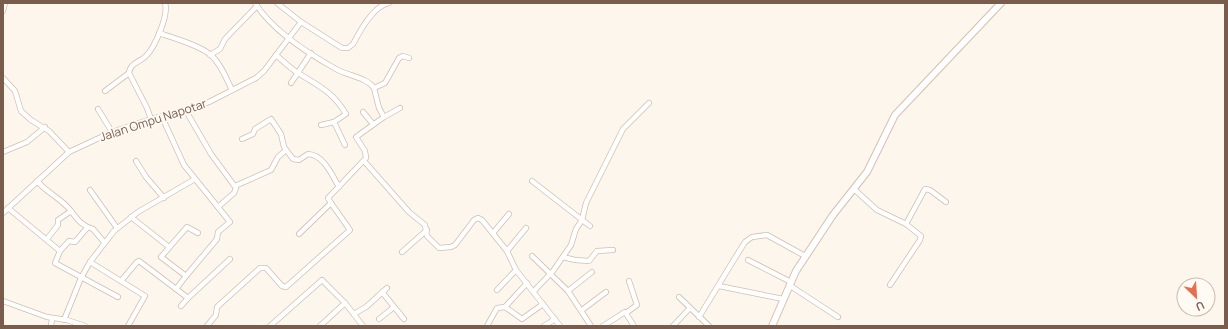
<svg xmlns="http://www.w3.org/2000/svg" width="1228" height="329" viewBox="0 0 1228 329" font-family="Manrope,sans-serif">
	<style>
		.lines { fill: none; stroke-linecap: round; stroke-linejoin: round }
		.minor-casing { stroke: #d1beb0; stroke-width: 6 }
		.secondary-casing { stroke: #d6c0b0; stroke-width: 8 }
		.minor { stroke: #fff; stroke-width: 4.5 }
		.secondary { stroke: #fff; stroke-width: 6 }
		.labels { text-anchor: middle; dominant-baseline: central; stroke-width: 3.5; stroke-linejoin: round; paint-order: stroke }
		.street-label { font-size: 12px; fill: #7a5c4d; stroke: #fffaf3 }
	</style>
	<rect width="100%" height="100%" fill="#fdf6ec"/>
	<g class="lines">
		<defs>
			<g id="minor">
				<path d="M255 3C272 30 309 54 336 69 348 76 366 77 374 88L385 83 399 58 403 56 409 58"/>
				<polyline points="277,3 301,22"/>
				<polyline points="3,11 5,3"/>
				<path d="M159 33C174 38 199 45 211 55 221 64 226 78 232 90"/>
				<polyline points="210,55 220,49 225,39 257,6"/>
				<path d="M276 55C283 61 290 68 298 73 319 86 333 92 346 114L334 122 321 125"/>
				<polyline points="3,78 15,91 21,111 31,120 49,131 69,152"/>
				<polyline points="291,83 311,53"/>
				<polyline points="105,91 129,73"/>
				<polyline points="98,109 112,132"/>
				<polyline points="186,111 211,154 236,188 234,193 218,207"/>
				<polyline points="363,112 373,124"/>
				<polyline points="162,117 184,165 230,222 218,232 217,239 186,276 161,257 187,227 198,233"/>
				<polyline points="384,117 400,108"/>
				<path d="M151 119 147 108 129 73C130 63 140 62 146 56 155 47 169 15 165 3"/>
				<polyline points="334,122 345,145"/>
				<path d="M242 139 253 134 255 129 271 119 281 134 284 147 293 159 299 160 308 154C324 155 332 175 339 187"/>
				<polyline points="3,152 27,142 45,127"/>
				<polyline points="136,161 146,177 164,198"/>
				<polyline points="364,161 409,212 425,225 427,236 439,248 451,247 455,245 474,220 478,218 482,220 507,251 516,270 560,326"/>
				<path d="M37 181C47 193 61 198 71 211"/>
				<polyline points="532,181 590,226"/>
				<polyline points="235,186 271,170 278,157 286,150"/>
				<polyline points="90,190 117,228"/>
				<polyline points="855,190 877,210 906,224 921,236 920,240 890,285"/>
				<polyline points="8,208 60,251 55,263 118,297"/>
				<path d="M3 213 69 152 112 132 151 119 186 111 209 102 256 78 264 71 301 22 342 48H348L353 44C360 31 373 6 389 3"/>
				<polyline points="131,217 169,247"/>
				<polyline points="906,224 925,189 930,190 946,202"/>
				<polyline points="493,233 509,214"/>
				<polyline points="299,234 331,203 328,198 366,158 365,151 356,137 384,117 379,108 374,88"/>
				<path d="M47 239 58 225V220L71 211C78 220 82 226 93 229L104 242"/>
				<polyline points="60,251 69,241 75,242 87,228"/>
				<polyline points="507,251 526,228"/>
				<polyline points="402,252 427,230"/>
				<polyline points="532,256 568,291 591,326"/>
				<polyline points="563,257 575,260 589,261 597,251 613,250"/>
				<polyline points="748,260 791,282"/>
				<polyline points="90,262 145,296 128,326"/>
				<polyline points="121,281 137,262 139,261 188,298 230,259"/>
				<polyline points="789,285 838,317"/>
				<polyline points="719,286 783,299"/>
				<polyline points="176,289 186,276"/>
				<polyline points="497,290 516,270"/>
				<polyline points="534,291 553,271 571,245 576,229 582,220 586,203 623,129 649,103"/>
				<polyline points="568,291 592,272"/>
				<polyline points="382,292 404,319"/>
				<polyline points="679,297 709,326"/>
				<polyline points="3,301 47,317 67,320 85,326"/>
				<polyline points="181,306 188,298"/>
				<polyline points="505,307 527,283"/>
				<polyline points="582,310 606,292"/>
				<polyline points="626,313 637,305 629,281"/>
				<polyline points="354,314 366,307 387,288"/>
				<polyline points="699,317 735,258 745,242 752,237 767,235 805,256"/>
				<polyline points="379,319 394,307"/>
				<polyline points="64,320 81,278 90,262 114,231 138,212 195,179"/>
				<polyline points="51,326 52,319"/>
				<polyline points="207,326 216,315 217,307 260,268 266,268 282,286 286,287 350,230 331,203"/>
				<polyline points="270,326 322,280 345,303 363,326"/>
				<polyline points="320,326 345,303"/>
				<polyline points="487,326 497,308 505,307 522,319 543,304"/>
				<polyline points="544,326 555,319"/>
				<polyline points="603,326 625,312 634,326"/>
				<polyline points="673,326 690,308"/>
			</g>
			<polyline id="secondary" points="772,326 796,271 833,215 867,172 895,115 1001,3"/>
		</defs>
		<!-- minor casing -->
		<use href="#minor" class="minor-casing"/>
		<!-- secondary casing -->
		<use href="#secondary" class="secondary-casing"/>
		<!-- minor -->
		<use href="#minor" class="minor"/>
		<!-- secondary -->
		<use href="#secondary" class="secondary"/>
	</g>
	<g class="labels">
		<!-- street labels -->
		<g class="street-label">
			<text transform="translate(153 120) rotate(-18)">Jalan Ompu Napotar</text>
		</g>
	</g>
	<!-- border -->
	<rect width="1228" height="329" fill="none" stroke="#7a5c4d" stroke-width="8"/>
	<!-- north arrow -->
	<g transform="translate(1196 297) rotate(155)"><circle r="19" fill="#fffaf3" stroke="#cabbb1"/>
	<path d="M0-3L7 15L0 10L-7 15Z" fill="#e76f51"/>
	<text y="-6" font-size="11" font-weight="bold" text-anchor="middle" fill="#7a5c4d">U</text>
	</g>
</svg>
